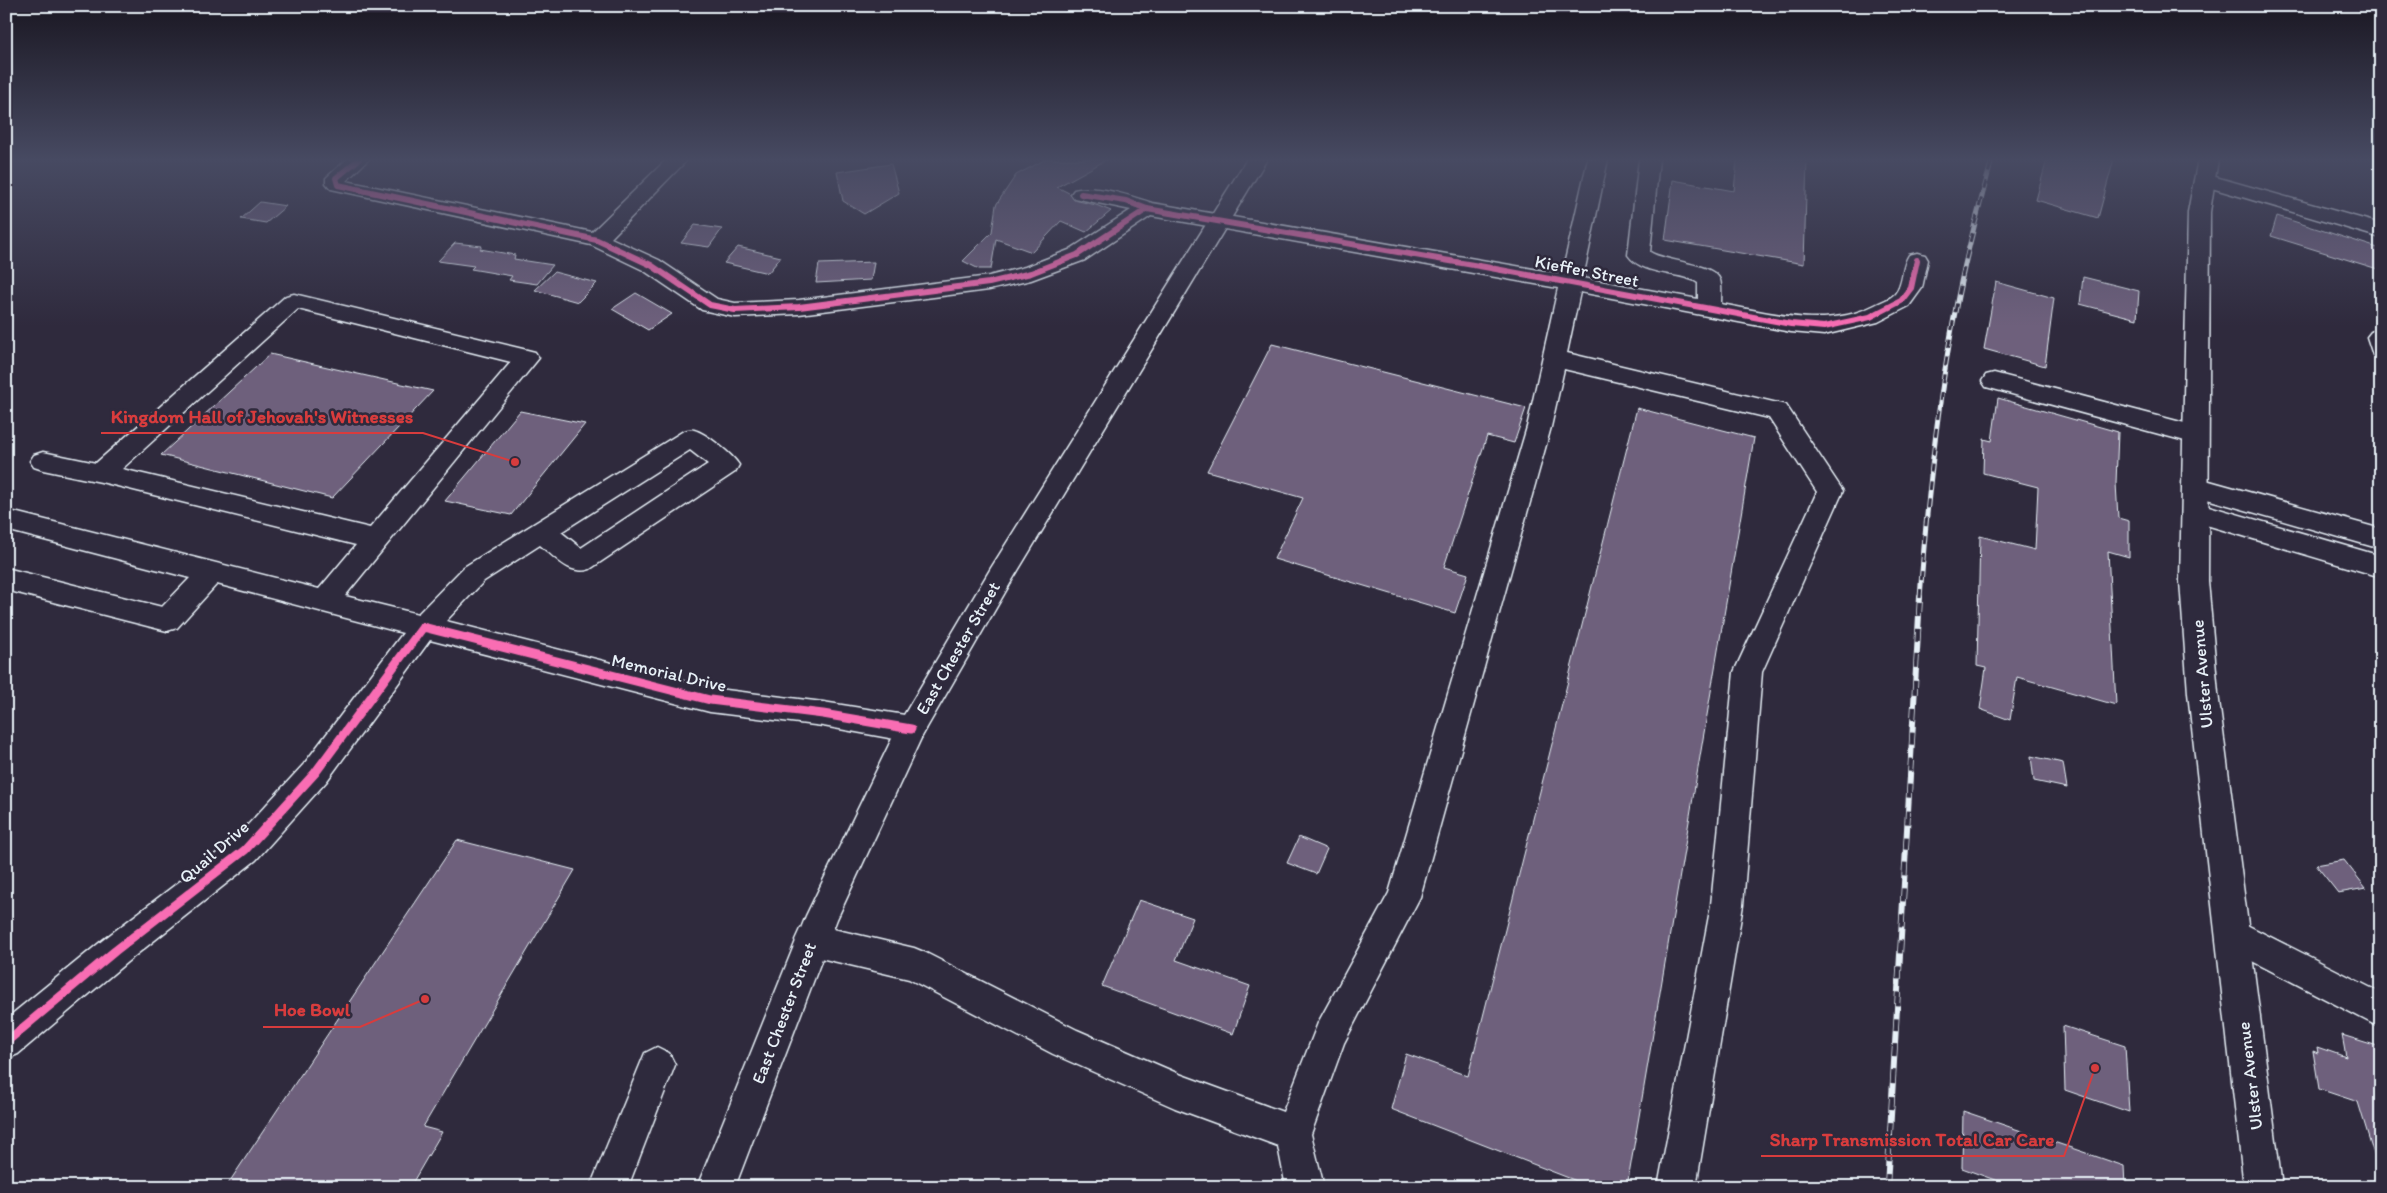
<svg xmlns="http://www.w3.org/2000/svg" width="2387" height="1193" viewBox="0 0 2387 1193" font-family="Itim,sans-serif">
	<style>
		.building { fill: #6e607b; stroke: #e8f1f8 }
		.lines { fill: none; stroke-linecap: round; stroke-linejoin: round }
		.minor-casing { stroke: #e8f1f8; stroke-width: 3 }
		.major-casing { stroke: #e8f1f8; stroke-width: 3 }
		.minor { fill: #2f2a3d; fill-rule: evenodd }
		.major { fill: #2f2a3d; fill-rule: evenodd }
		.rail-far1-casing { stroke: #e8f1f8; stroke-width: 5 }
		.rail-casing { stroke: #e8f1f8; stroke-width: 6 }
		.rail-far1 { stroke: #2f2a3d; stroke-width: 3; stroke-dasharray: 9; stroke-linecap: butt }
		.rail { stroke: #2f2a3d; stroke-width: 4.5; stroke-dasharray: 13; stroke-linecap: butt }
		.cycleway-far1-casing { stroke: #2f2a3d; stroke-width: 9 }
		.cycleway-casing { stroke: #2f2a3d; stroke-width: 12 }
		.cycleway-far1 { stroke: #f96db3; stroke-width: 6 }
		.cycleway { stroke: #f96db3; stroke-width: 9 }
		.labels { text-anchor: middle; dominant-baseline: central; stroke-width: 5; stroke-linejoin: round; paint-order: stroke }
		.street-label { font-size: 18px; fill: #e8f1f8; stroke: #2f2a3d }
		.leader { fill: none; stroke: #d83c3d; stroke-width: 2 }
		.callout-dot { fill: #d83c3d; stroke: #2f2a3d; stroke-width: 2 }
		.callout-label { font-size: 19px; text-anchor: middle; font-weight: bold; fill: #d83c3d; stroke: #2f2a3d; stroke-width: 5; stroke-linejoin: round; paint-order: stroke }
	</style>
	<rect width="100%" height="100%" fill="#2f2a3d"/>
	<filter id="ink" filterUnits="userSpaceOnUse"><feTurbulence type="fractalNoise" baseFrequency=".02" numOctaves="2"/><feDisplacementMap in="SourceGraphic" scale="10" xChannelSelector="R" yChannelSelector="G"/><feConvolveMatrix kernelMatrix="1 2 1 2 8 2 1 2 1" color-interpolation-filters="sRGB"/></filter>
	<g filter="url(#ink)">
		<!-- building -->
		<g class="building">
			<polygon points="1046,159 1108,159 1057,187 1069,193 1074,200 1096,205 1111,211 1086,232 1061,221 1032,252 996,239 991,269 979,269 963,261 992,232 996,205 1016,175"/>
			<polygon points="1737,159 1807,159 1804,264 1665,240 1673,180 1734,191"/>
			<polygon points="2047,159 2114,159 2098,218 2036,200"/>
			<polygon points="891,164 899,193 864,214 843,201 837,172"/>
			<polygon points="260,202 286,206 266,223 241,219"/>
			<polygon points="2277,216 2381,249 2381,270 2271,236"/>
			<polygon points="695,225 722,229 709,247 681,243"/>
			<polygon points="455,243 482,246 480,249 515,255 514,259 553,265 537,284 509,280 512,276 471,269 474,266 438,261"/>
			<polygon points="738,247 781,257 768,273 724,263"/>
			<polygon points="874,262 871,280 816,283 819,264"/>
			<polygon points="554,272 585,280 597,283 578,302 535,290"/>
			<polygon points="2083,277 2139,291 2137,319 2080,304"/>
			<polygon points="1996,282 2054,298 2045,366 1984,349"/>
			<polygon points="636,293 672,314 648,330 612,309"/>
			<polygon points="1272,344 1526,408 1514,443 1487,436 1444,567 1468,574 1455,613 1274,559 1303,498 1207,471"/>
			<polygon points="270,354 433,391 332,498 161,455"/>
			<polygon points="1998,398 2118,432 2116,483 2118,518 2129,521 2129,557 2108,551 2116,705 2017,677 2010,720 1980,709 1986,668 1977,666 1980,536 2035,550 2038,487 1983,473 1984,439 1992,441"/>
			<polygon points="1637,408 1754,438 1627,1187 1592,1187 1391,1109 1406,1054 1468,1076"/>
			<polygon points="520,411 585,424 511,515 445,501"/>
			<polygon points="2031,756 2063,763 2067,788 2034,781"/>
			<polygon points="1299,837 1327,849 1316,874 1287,863"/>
			<polygon points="457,840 575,870 423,1127 442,1132 410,1187 226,1187"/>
			<polygon points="2344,860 2366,888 2338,893 2316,865"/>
			<polygon points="1139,900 1193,918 1176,960 1250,986 1233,1034 1102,986"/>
			<polygon points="2063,1026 2125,1046 2129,1112 2065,1090"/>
			<polygon points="2342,1035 2381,1047 2381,1161 2376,1161 2358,1102 2319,1089 2313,1051 2318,1053 2317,1047 2346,1057"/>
			<polygon points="1963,1111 2124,1166 2125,1187 2014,1187 1962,1168"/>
		</g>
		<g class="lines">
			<defs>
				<g id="minor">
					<path d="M347 159H369L346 181 592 232 667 159H688L611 238 659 260 717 299 735 303 799 300 989 276 1025 267 1069 250 1131 210 1074 198 1071 194 1074 190C1095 184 1131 196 1152 203L1562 274 1588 159H1608L1583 278 1698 299V283L1693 280C1673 272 1641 274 1628 255L1639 159H1659L1650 252C1665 262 1714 263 1720 280 1722 286 1721 296 1721 304 1772 313 1826 330 1875 305 1881 302 1890 299 1895 294 1904 283 1901 267 1909 255L1917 253 1925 255 1928 260 1922 288 1909 306 1878 322 1824 335 1791 332 1580 292 1567 353 1786 405 1843 491 1762 672 1743 905 1696 1187H1658L1711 905 1734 672 1817 492 1769 418 1564 369 1551 427 1420 897 1344 1043 1311 1134 1324 1187H1286L1278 1146 1175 1108 1053 1054 909 979 812 956 800 951 795 940 800 929 812 924 914 948 926 953 1077 1030 1179 1074 1283 1112 1318 1023 1389 893 1527 427 1558 288 1151 216 1085 260 1031 280 989 290 799 314 735 317 702 310 643 270 591 245 331 189 326 183V178Z"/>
					<polygon points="2205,174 2381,224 2381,238 2198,184 2195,180 2198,176"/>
					<path d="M294 294 527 350 535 352 539 358 345 596 418 614 464 567 682 432C687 430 690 429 694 430 706 433 733 455 739 465L735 472 590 569C570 576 555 557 540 545L484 581 446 621 710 688 823 702 911 716 921 720 926 729 921 738 911 742 823 726 710 712 430 640 326 782 256 860 127 962 18 1054 6 1059V1019L103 940 234 840 304 764 403 633 217 584 177 628 167 631 6 590V568L162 607 190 578 6 530V510L319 589 356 545 101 482 43 470 34 467 30 461 34 455 43 452 96 463 286 296ZM298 309 511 362 370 528 122 469ZM690 450 708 464 581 548 561 532Z"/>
					<polygon points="2379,329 2381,330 2381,357 2373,355 2367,337 2371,332"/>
					<polygon points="1994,373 2196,426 2205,429 2208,435 2205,441 2196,444 1986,387 1982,381 1986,375"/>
					<polygon points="2195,477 2381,529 2381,549 2186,493 2182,486 2186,479"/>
					<polygon points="2195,502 2381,556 2381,577 2186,519 2182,512 2186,505"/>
					<polygon points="2233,918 2381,993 2381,1028 2221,945 2216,934 2221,923"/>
					<polygon points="657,1047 669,1053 675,1065 628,1187 590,1187 645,1053"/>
				</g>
				<g id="major">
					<polygon points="1247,159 1267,159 1011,582 922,736 837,919 735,1187 697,1187 806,916 901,720 991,568"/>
					<polygon points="2198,159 2218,159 2210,212 2208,581 2218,693 2282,1187 2244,1187 2188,693 2180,581 2188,212"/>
				</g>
			</defs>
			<!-- minor casing -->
			<use href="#minor" class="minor-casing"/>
			<!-- major casing -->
			<use href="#major" class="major-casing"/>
			<!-- minor -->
			<use href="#minor" class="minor"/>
			<!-- major -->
			<use href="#major" class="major"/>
			<defs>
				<path id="rail-far1" d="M1920 598C1927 501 1937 403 1956 307 1965 257 1979 208 1992 159"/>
				<polyline id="rail" points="1887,1187 1920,597"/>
			</defs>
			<!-- rail-far1 casing -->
			<use href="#rail-far1" class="rail-far1-casing"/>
			<!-- rail casing -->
			<use href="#rail" class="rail-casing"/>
			<!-- rail-far1 -->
			<use href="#rail-far1" class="rail-far1"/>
			<!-- rail -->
			<use href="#rail" class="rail"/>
			<defs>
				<g id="cycleway-far1">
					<polyline points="359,159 336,178 338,185 597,240 651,265 710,305 735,310 799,307 989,283 1031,273 1077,255 1147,209"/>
					<polyline points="1081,194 1126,201 1147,209 1485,267 1791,324 1824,327 1870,317 1901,301 1911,288 1917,260"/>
				</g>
				<polyline id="cycleway" points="6,1042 115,951 245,850 315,773 423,627 710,700 823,714 911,729"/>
			</defs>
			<!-- cycleway-far1 casing -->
			<use href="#cycleway-far1" class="cycleway-far1-casing"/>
			<!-- cycleway casing -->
			<use href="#cycleway" class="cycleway-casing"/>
			<!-- cycleway-far1 -->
			<use href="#cycleway-far1" class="cycleway-far1"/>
			<!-- cycleway -->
			<use href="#cycleway" class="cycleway"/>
		</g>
	</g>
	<!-- sky -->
	<linearGradient id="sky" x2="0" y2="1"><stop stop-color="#1a1722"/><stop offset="0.49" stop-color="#474a62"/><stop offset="1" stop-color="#474a62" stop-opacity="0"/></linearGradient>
	<rect width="2387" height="326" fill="url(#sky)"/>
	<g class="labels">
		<!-- street labels -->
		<g class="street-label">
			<text transform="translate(1587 271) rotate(11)">Kieffer Street</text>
			<text transform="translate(958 648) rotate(-60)">East Chester Street</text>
			<text transform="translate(669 673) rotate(13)">Memorial Drive</text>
			<text transform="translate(2202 674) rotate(-95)">Ulster Avenue</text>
			<text transform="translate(214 852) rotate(-41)">Quail Drive</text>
			<text transform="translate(784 1013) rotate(-69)">East Chester Street</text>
			<text transform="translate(2250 1076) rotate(-97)">Ulster Avenue</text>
		</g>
	</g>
	<!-- callouts -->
	<path class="leader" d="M515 462L423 433H101M425 999L360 1027H263M2095 1068L2064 1156H1761"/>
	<g class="callout-dot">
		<circle cx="515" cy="462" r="5"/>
		<circle cx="425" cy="999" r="5"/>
		<circle cx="2095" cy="1068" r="5"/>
	</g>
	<g class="callout-label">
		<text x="262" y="423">Kingdom Hall of Jehovah's Witnesses</text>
		<text x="312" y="1016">Hoe Bowl</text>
		<text x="1912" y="1146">Sharp Transmission Total Car Care</text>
	</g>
	<!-- margin -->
	<rect width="2387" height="1193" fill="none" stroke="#2f2a3d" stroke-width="25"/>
	<rect x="12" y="12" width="2362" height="1168" fill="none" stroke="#e8f1f8" stroke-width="2" filter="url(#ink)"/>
</svg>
